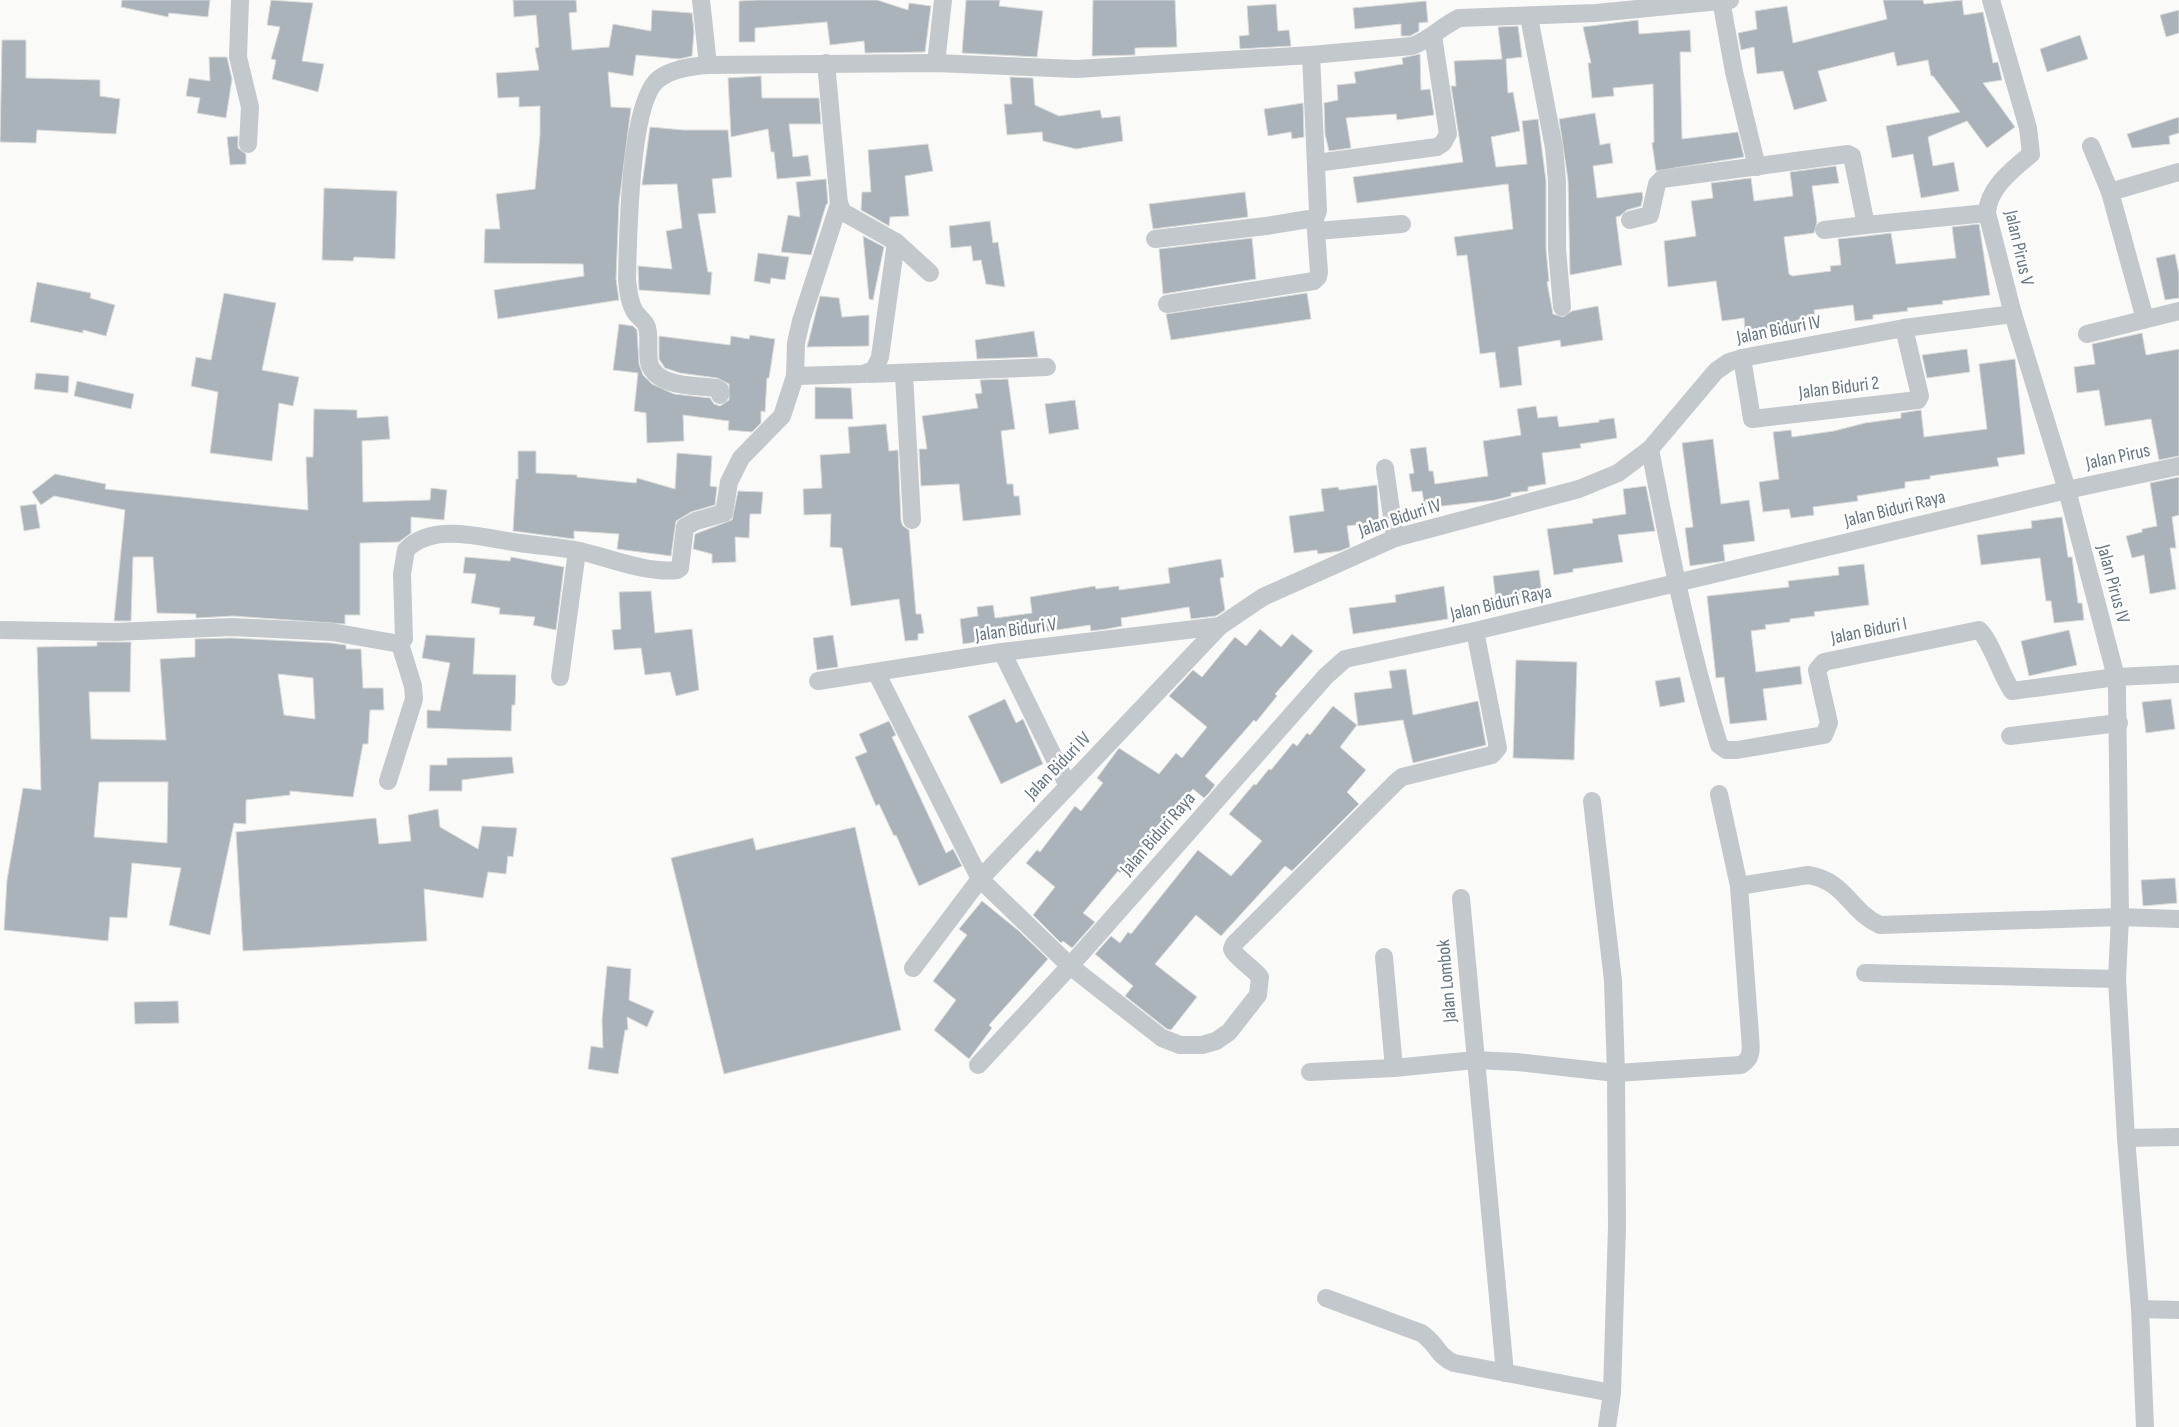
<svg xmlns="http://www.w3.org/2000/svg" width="2179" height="1427" viewBox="0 0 2179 1427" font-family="'Sofia Sans Condensed',sans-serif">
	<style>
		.building { fill: #aab3b9; stroke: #dcdcda; fill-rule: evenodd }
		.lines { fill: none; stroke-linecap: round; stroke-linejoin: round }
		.street { stroke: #c3c8cc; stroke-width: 18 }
		.labels { text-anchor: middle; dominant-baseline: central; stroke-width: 5; stroke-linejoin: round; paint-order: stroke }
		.street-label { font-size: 19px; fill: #657683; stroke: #fff }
	</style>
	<rect width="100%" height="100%" fill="#fafaf8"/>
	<!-- building -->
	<g class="building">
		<polygon points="122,0 210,0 208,17 169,13 168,17 121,7"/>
		<polygon points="271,0 313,3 302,61 324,64 318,92 272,79 276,60 271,59 280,27 267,25"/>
		<polygon points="513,0 576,0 577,12 569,13 572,50 609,47 613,24 651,31 652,10 692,13 694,32 692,56 679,59 636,55 633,76 608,72 611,107 631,108 619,203 616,279 619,300 498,319 494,290 584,276 583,264 484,263 485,229 500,229 496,194 535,189 540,135 540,106 519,107 519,97 498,98 496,73 539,70 535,48 539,47 536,15 514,17"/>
		<polygon points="756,0 877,0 908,10 909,3 931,6 925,52 865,53 864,41 830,45 827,22 755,28 755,42 739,42 739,1"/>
		<polygon points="966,0 1000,0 999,6 1043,11 1037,57 962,53"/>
		<polygon points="1093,0 1175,0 1177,47 1135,48 1135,55 1092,56"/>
		<polygon points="1883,0 1923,0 1924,4 1962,0 1964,15 1983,12 1993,63 1998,62 2002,80 1983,83 2015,127 1987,148 1967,121 1928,137 1933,166 1954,162 1959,191 1921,198 1913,154 1892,158 1886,126 1960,112 1933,76 1931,76 1928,60 1897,66 1894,52 1818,71 1827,101 1794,110 1783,71 1757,74 1754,47 1741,50 1738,33 1757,29 1755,11 1787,6 1793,43 1887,19"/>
		<polygon points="1426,1 1428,22 1419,23 1419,31 1410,36 1401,36 1401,24 1355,29 1353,8"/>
		<polygon points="1276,4 1278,31 1289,30 1291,46 1240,49 1239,36 1249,35 1247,6"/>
		<polygon points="2179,10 2179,33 2166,37 2160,15"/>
		<polygon points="1638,20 1639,34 1690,30 1691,52 1680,52 1682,139 1738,132 1744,157 1656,171 1652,143 1654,142 1653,84 1613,88 1614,96 1592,98 1588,63 1591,63 1583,27"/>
		<polygon points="1518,26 1522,57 1506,59 1508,93 1513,92 1520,131 1491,137 1496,167 1527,164 1522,121 1538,119 1546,181 1546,249 1549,281 1547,282 1553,314 1563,317 1572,311 1598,306 1603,340 1561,347 1560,340 1518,347 1522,385 1500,388 1495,352 1480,354 1467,255 1457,256 1454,237 1513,229 1508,184 1357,203 1353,177 1463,162 1451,86 1456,86 1454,61 1502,59 1498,27"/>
		<polygon points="2080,35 2088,59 2047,72 2040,49"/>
		<polygon points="2,40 26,40 26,78 100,80 100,96 120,99 116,134 37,130 36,143 0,142"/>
		<polygon points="1420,54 1421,90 1430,89 1434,115 1397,120 1396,114 1346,118 1351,148 1329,151 1325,134 1324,103 1338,100 1337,85 1356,83 1354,72 1403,64 1402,58"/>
		<polygon points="209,57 227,57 232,79 226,118 197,113 200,98 186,96 189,78 210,81"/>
		<polygon points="761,76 762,98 819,98 821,124 789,124 793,157 808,155 811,176 777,179 774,152 771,152 768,129 731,137 728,78"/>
		<polygon points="1010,77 1033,78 1035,105 1059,116 1100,110 1102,118 1120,116 1123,141 1076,149 1043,141 1042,132 1007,135 1004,104 1012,104"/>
		<polygon points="1303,103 1304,137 1292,139 1291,132 1268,136 1264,109"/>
		<polygon points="1595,113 1600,145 1610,143 1613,163 1593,166 1597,198 1642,192 1643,197 1641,206 1627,210 1620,216 1616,217 1622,265 1570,275 1568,180 1559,119"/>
		<polygon points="2179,117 2179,133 2169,136 2170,144 2132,148 2127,134"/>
		<polygon points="650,127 684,130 728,130 732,177 712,179 716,213 698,214 708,272 712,272 710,295 639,290 638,266 672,269 666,231 682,228 677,184 642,185"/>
		<polygon points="238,136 238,148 246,154 246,164 230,165 227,137"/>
		<polygon points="928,144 933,171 905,176 909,216 890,217 889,226 861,210 862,192 871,192 868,150"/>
		<polygon points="1836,166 1839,183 1812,186 1817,222 1814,233 1784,237 1789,274 1792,276 1831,271 1830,266 1841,265 1838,239 1867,236 1891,233 1896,264 1956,258 1952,227 1979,224 1990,295 1942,301 1943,304 1907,308 1908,311 1873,315 1873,319 1855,321 1853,305 1814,310 1815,317 1797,320 1798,325 1745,332 1744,318 1722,321 1716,281 1668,287 1664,241 1696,236 1691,201 1713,198 1711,183 1751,178 1754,201 1793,196 1790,172"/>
		<polygon points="826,179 828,203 826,205 811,255 781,252 788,215 800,217 796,182"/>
		<polygon points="324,188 397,191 395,259 354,257 353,261 322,260"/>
		<polygon points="1245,192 1248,217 1153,229 1149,204"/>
		<polygon points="990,221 993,243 998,242 1005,287 986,284 981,260 973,261 971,246 951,248 949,226"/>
		<polygon points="863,236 884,247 873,300 869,299"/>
		<polygon points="1252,238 1256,279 1163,294 1159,249"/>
		<polygon points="758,253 789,257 785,280 771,278 770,284 754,281"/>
		<polygon points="2175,254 2179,274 2179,298 2165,300 2156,258"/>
		<polygon points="37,282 91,293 90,298 115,305 106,336 83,330 83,333 30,322"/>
		<polygon points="224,293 276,303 262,370 299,377 293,406 279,403 272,461 210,453 218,392 191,386 196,357 211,360"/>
		<polygon points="1307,293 1311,319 1171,340 1166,314"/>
		<polygon points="820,296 839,298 842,317 869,315 869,346 807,347"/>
		<polygon points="619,324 633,326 637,330 639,364 643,375 652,384 674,394 710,398 714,404 720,406 729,400 729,384 717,378 680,373 665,368 659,359 659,336 730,345 731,336 749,339 750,335 775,339 769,378 767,378 765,412 761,411 761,423 752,432 728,430 729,421 683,415 684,441 647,443 646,413 634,411 638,373 613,370"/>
		<polygon points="1034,331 1038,357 977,359 975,340"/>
		<polygon points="2142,333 2146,355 2179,349 2179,456 2159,460 2151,419 2105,426 2099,390 2077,393 2074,367 2095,364 2092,344"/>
		<polygon points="1967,349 1970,372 1927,378 1922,355"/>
		<polygon points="2015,359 2025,454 1997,458 1999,466 1930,476 1930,479 1905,482 1905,488 1857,496 1858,501 1813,507 1814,515 1791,518 1789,509 1763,512 1759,482 1779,479 1773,432 1791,430 1792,437 1834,431 1865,423 1901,418 1901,413 1921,410 1924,437 1987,429 1979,364"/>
		<polygon points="36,373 69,376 68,393 34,389"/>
		<polygon points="1008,379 1015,429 1001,431 1007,484 1013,484 1014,496 1019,496 1021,515 963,521 959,484 921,486 919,449 927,449 922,416 978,408 975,394 982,393 980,380"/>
		<polygon points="77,381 134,394 131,409 74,396"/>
		<polygon points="815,387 851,388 853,419 815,419"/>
		<polygon points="1075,400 1079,429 1049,434 1045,404"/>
		<polygon points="1536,406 1538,418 1557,416 1559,427 1599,422 1599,420 1614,418 1617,438 1580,444 1581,448 1542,453 1546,484 1528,487 1528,491 1511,493 1511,496 1495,500 1425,508 1422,491 1412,492 1409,474 1414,473 1410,449 1426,447 1429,471 1433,471 1435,484 1488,476 1483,441 1521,435 1517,409"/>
		<polygon points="314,409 357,410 357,418 388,416 390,439 362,441 363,502 430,500 431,488 447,490 444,520 411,517 411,533 399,542 360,543 360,615 345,615 345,624 233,616 196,618 196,614 157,613 153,557 133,557 131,621 114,621 125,510 54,496 41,505 32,492 55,474 106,484 105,489 308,510 306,457 313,457"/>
		<polygon points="886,424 889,451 898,450 901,521 903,526 909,530 916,614 921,614 924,633 918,634 918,640 905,641 899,599 851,606 842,548 830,547 831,514 804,515 803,489 822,488 820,455 850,453 848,427"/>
		<polygon points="1713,439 1721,504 1749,500 1755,541 1723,545 1725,561 1690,566 1685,528 1693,527 1682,443"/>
		<polygon points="518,451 536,451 536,473 577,475 577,477 636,483 637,478 675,489 677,453 712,456 710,486 717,487 715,505 691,512 676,521 671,556 617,549 619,534 574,531 574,539 513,531 516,479 518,479"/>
		<polygon points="2179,477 2179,515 2172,517 2176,548 2170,548 2176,589 2150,594 2144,555 2132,558 2126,536 2142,532 2142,529 2157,526 2150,483"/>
		<polygon points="1377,485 1379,522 1347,526 1350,547 1340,551 1318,554 1317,550 1294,553 1289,516 1324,511 1321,489 1338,487 1339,490"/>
		<polygon points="1646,486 1655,531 1618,535 1623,562 1573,569 1573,572 1554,575 1547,529 1593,523 1592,519 1626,514 1623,489"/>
		<polygon points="738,491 763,492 761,514 750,514 749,538 735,537 736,562 712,563 712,554 693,549 695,534 732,520"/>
		<polygon points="36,504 40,528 24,531 20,506"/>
		<polygon points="2062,517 2068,557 2072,557 2078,603 2082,603 2084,620 2054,623 2051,601 2046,601 2040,558 1981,565 1977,535 2032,528 2031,521"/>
		<polygon points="465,557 510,561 511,557 564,567 556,630 533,625 535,617 499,614 500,608 471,603 476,574 463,573"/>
		<polygon points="1221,559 1224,577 1220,578 1225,610 1216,616 1191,619 1189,607 1121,618 1122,626 1107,629 1091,631 1090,625 963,644 960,619 978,616 977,607 993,605 995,618 1032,613 1030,597 1095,586 1096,589 1119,586 1119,590 1170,583 1168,568"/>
		<polygon points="1864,564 1869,605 1814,612 1815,616 1790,619 1790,622 1765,625 1766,629 1751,631 1756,672 1800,666 1802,684 1763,689 1767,720 1730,724 1724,677 1716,678 1707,596 1789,587 1788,581 1839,575 1838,567"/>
		<polygon points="1539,570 1542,594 1496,601 1493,576"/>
		<polygon points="1444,586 1448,619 1353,634 1349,608 1396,602 1395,595"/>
		<polygon points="651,591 655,633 692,629 699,690 676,696 670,672 645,675 641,648 614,650 612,630 621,629 619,592"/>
		<polygon points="1260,629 1281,647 1292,634 1313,651 1275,694 1277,696 1256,722 1254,720 1205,776 1215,785 1209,793 1204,798 1193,789 1120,873 1118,871 1083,913 1095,922 1072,948 1063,941 1061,943 1033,915 1055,887 1026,863 1037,850 1040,852 1075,806 1081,811 1103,783 1097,778 1119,748 1159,774 1176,753 1182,758 1207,727 1169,696 1193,670 1202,677 1235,637 1246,646"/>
		<polygon points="2069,630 2077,665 2029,676 2021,641"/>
		<polygon points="426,635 475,638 473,674 516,675 515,705 512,705 511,731 427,728 427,710 440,711 450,663 422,658"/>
		<polygon points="833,635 838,667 817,670 813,638"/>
		<path d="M232 638 331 643 346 645V649H361L363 688H383L384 710H370L368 744H363L353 797 290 791V795L246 800V824L234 823 210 935 169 925 181 868 132 863 127 918 110 917 108 941 4 930 7 880 23 788 41 790 37 647 97 646V642H131L130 692H89L91 739 166 740 160 659 195 657V639ZM278 674 313 678 315 719 284 715ZM99 782H168L167 843 94 837Z"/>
		<polygon points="1516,660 1577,662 1574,760 1513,758"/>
		<polygon points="1406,669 1413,715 1478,701 1486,745 1413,763 1403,720 1358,726 1354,693 1392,688 1389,671"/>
		<polygon points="1680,677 1685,702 1660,707 1655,681"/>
		<polygon points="1005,699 1016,723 1023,719 1043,764 1001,784 968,716"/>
		<polygon points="2171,699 2175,729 2146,733 2142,702"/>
		<polygon points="1333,706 1357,725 1340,747 1366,770 1347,792 1359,804 1292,871 1285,866 1221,936 1196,915 1155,964 1197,997 1171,1030 1167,1029 1125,996 1133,986 1095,954 1111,936 1120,943 1128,932 1131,934 1198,850 1231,876 1262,841 1229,814 1254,784 1256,785 1269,769 1271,770 1293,743 1297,746 1307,733 1310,735"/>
		<polygon points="889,721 896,735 892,737 946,853 953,849 962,866 919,886 896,835 894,836 879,804 876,806 855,757 867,752 859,734"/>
		<polygon points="512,757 514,773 462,780 462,791 429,791 430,765 447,765 447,758"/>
		<polygon points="438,809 440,827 478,849 482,826 517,828 513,857 508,856 506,874 488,872 483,898 424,889 427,941 243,951 236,832 376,818 379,844 411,841 408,815"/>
		<polygon points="855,827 901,1030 724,1074 671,858 753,838 756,850"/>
		<polygon points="2175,878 2177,903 2143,906 2141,880"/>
		<polygon points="982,901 1019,931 1048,959 989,1025 992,1028 969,1059 934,1030 956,1000 933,981 967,935 959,929"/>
		<polygon points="607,966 631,969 629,1000 654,1011 647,1027 627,1017 628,1030 625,1030 618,1074 588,1069 591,1046 603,1048 602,1020"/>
		<polygon points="178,1001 179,1023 135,1024 134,1002"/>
	</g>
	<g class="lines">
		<!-- street -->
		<g class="street">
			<polyline points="240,0 238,57 250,107 248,144"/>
			<polyline points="701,0 708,65"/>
			<polyline points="1721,0 1734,72 1757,167"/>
			<path d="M1991 0 2028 128 2031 154C2013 169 1988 188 1987 213L2013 314 2067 490 2116 677 2117 690 2120 917 2117 979 2126 1138 2140 1309 2145 1427"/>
			<polyline points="1529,17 1554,148 1557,181 1557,249 1562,307"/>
			<polyline points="826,63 839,204 843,212 896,242 930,273"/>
			<polyline points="936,63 943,0"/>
			<polyline points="2091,146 2110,192 2145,319"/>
			<polyline points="1316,163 1437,147 1443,143 1448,134 1433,36"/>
			<polyline points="2110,192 2179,172"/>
			<polyline points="1630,220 1650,215 1657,184 1662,179 1848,154 1852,156 1866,225 1987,213"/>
			<polyline points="1824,230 1866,225"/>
			<polyline points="1317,231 1402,224"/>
			<polyline points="1155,239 1266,226 1315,218 1318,211 1311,55"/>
			<polyline points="1167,304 1314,281 1318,277 1319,272 1315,218"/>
			<polyline points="2087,334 2179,311"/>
			<polyline points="1742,358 1752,419 1918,400 1920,396 1904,328"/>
			<polyline points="869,374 1047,367"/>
			<polyline points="904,374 912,520"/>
			<polyline points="795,376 863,374 874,370 880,357 896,242"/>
			<path d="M720 395V390L716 388C696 385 655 388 649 362 647 351 650 338 647 327 645 321 638 317 635 312 629 302 628 290 627 279 628 240 629 98 660 78 673 69 692 66 708 65L936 63 1076 69 1311 55 1412 46C1430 40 1442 26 1459 18L1596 13 1730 0"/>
			<path d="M1650 449C1669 549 1689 647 1719 745L1726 750H1737L1824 735 1829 723 1817 670 1824 662 1979 630C1990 639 2001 675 2012 691L2116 677 2179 674"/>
			<polyline points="1385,468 1395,538"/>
			<path d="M0 630 115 632 232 627 332 632 400 644 404 639 402 574 406 550C434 521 486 539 520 543 540 546 561 547 580 551 609 558 649 574 677 570L680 568 685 527 696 521 724 513 729 482 741 458 782 416 795 376 796 343 801 321 839 204"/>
			<polyline points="1002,652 1068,786"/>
			<path d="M876 672 980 879 1070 966 1162 1038 1180 1045H1202L1216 1041 1229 1032 1258 995 1260 977C1252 967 1236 958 1232 949L1234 944 1395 783 1402 777 1492 755 1498 748 1475 631"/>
			<polyline points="560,677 577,551"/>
			<polyline points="818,681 1002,652 1220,626"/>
			<polyline points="2010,736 2119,723"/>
			<polyline points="388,781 414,699 413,686 400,644"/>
			<polyline points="1592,801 1613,981 1616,1073 1617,1227 1612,1393 1607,1427"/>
			<path d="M1739 886 1808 875C1846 881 1849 911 1880 925L2120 917 2179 919"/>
			<polyline points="1461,898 1505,1373"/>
			<polyline points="1384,957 1394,1068"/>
			<polyline points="913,968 980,879 1220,626 1263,597 1395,538 1579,489 1618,473 1650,449 1716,371 1729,362 1742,358 1904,328 2013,314"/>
			<polyline points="1865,973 2117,979"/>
			<polyline points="978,1065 1070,966 1326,676 1345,659 1475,631 2067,490 2179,466"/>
			<path d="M1310 1072 1394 1068 1475 1060 1517 1062 1616 1073 1741 1065C1753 1058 1751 1048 1750 1035L1739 886 1719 794"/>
			<polyline points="2126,1138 2179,1137"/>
			<path d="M1326 1298 1421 1333C1436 1342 1438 1357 1454 1363L1612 1393"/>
			<polyline points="2140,1309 2179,1310"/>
		</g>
	</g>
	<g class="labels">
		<!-- street labels -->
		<g class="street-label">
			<text transform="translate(2019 248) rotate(77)">Jalan Pirus V</text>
			<text transform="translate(1779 330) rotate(-11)">Jalan Biduri IV</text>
			<text transform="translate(1839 388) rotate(-7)">Jalan Biduri 2</text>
			<text transform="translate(2118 457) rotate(-12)">Jalan Pirus</text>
			<text transform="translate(1895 509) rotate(-14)">Jalan Biduri Raya</text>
			<text transform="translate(1400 518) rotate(-18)">Jalan Biduri IV</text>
			<text transform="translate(2113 584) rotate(75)">Jalan Pirus IV</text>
			<text transform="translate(1501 603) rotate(-13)">Jalan Biduri Raya</text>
			<text transform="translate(1016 630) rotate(-8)">Jalan Biduri V</text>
			<text transform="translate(1869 631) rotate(-11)">Jalan Biduri I</text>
			<text transform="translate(1058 766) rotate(-46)">Jalan Biduri IV</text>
			<text transform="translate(1158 834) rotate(-49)">Jalan Biduri Raya</text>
			<text transform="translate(1447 981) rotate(-95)">Jalan Lombok</text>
		</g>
	</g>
</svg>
